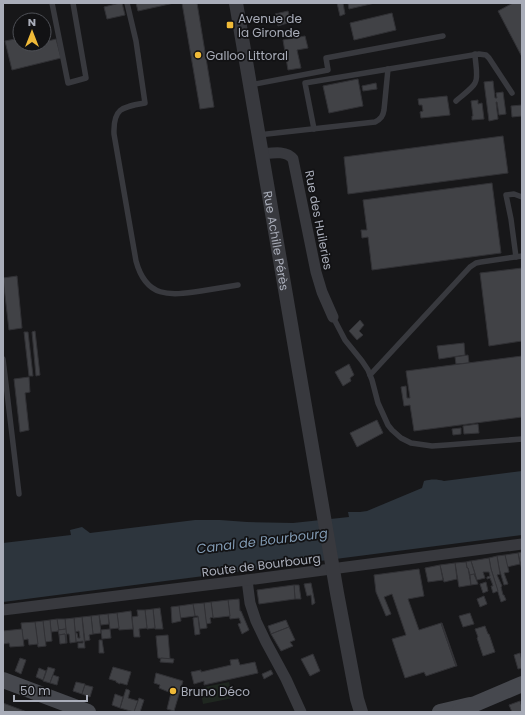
<svg xmlns="http://www.w3.org/2000/svg" width="525" height="715" viewBox="0 0 525 715" font-family="Poppins,sans-serif">
	<style>
		.green { fill: #1f2720 }
		.water { fill: #2d353d }
		.building { fill: #414246; stroke: #313135 }
		.lines { fill: none; stroke-linecap: round; stroke-linejoin: round }
		.service { stroke: #38393e; stroke-width: 5.5 }
		.minor { stroke: #38393e; stroke-width: 11 }
		.tertiary { stroke: #38393e; stroke-width: 14 }
		.secondary { stroke: #46484e; stroke-width: 16 }
		.poi-dot { fill: #f0ba38; stroke: #121214; stroke-width: 1.5 }
		.labels { text-anchor: middle; dominant-baseline: central; stroke-width: 3.5; stroke-linejoin: round; paint-order: stroke }
		.poi-label { font-size: 12px; fill: #a9adb9; stroke: #121214; text-anchor: start }
		.street-label { font-size: 12px; fill: #a9adb9; stroke: #121214 }
		.water-label { font-size: 13px; font-style: italic; fill: #819ab3; stroke: #121214 }
	</style>
	<rect width="100%" height="100%" fill="#171719"/>
	<!-- green -->
	<polygon class="green" points="229,682 233,698 203,704 200,688"/>
	<!-- water -->
	<path class="water" d="M522 471V535L3 602V543L71 535 70 530 82 527 90 533 195 520H220L247 522 293 523 349 517 348 512H360L367 511 422 488 424 481C431 479 437 479 444 481Z"/>
	<!-- building -->
	<g class="building">
		<polygon points="120,3 122,3 125,15 107,19 104,7"/>
		<polygon points="136,3 174,3 138,11"/>
		<polygon points="182,3 197,3 214,107 200,109"/>
		<polygon points="337,3 343,3 345,14 340,16"/>
		<polygon points="348,3 375,3 349,9"/>
		<polygon points="513,3 522,3 522,57 498,11"/>
		<polygon points="288,11 291,22 278,26 275,14"/>
		<polygon points="392,13 396,30 354,40 350,23"/>
		<polygon points="305,36 308,48 297,50 301,68 288,70 283,40"/>
		<polygon points="20,38 20,44 26,44 27,49 32,47 31,45 35,44 44,44 44,42 56,39 61,58 12,70 5,41"/>
		<polygon points="358,79 363,106 329,113 323,86"/>
		<polygon points="493,81 495,98 497,98 496,93 503,92 506,114 499,115 497,102 496,102 498,119 489,121 484,82"/>
		<polygon points="376,83 377,89 363,91 362,86"/>
		<polygon points="447,96 450,115 421,118 420,112 423,111 422,105 419,105 418,99"/>
		<polygon points="478,100 478,104 482,103 484,119 472,120 472,116 473,116 471,101"/>
		<polygon points="522,105 522,116 512,117 511,106"/>
		<polygon points="503,136 508,173 348,194 344,157"/>
		<polygon points="492,183 501,253 372,270 368,237 362,238 361,230 367,230 363,200"/>
		<polygon points="522,268 522,341 489,346 480,273"/>
		<polygon points="17,276 22,328 9,330 3,278"/>
		<polygon points="360,320 364,325 359,331 363,335 357,340 349,331"/>
		<polygon points="35,331 40,375 36,376 32,332"/>
		<polygon points="24,332 28,332 33,376 29,376"/>
		<polygon points="464,343 465,355 439,359 437,346"/>
		<polygon points="468,355 469,363 456,364 455,357"/>
		<polygon points="522,356 522,417 414,431 410,405 404,406 401,387 406,386 407,398 410,398 406,371"/>
		<polygon points="349,364 354,375 350,378 351,381 343,386 335,372"/>
		<polygon points="29,377 30,392 25,393 29,430 20,432 14,379"/>
		<polygon points="377,420 383,433 357,447 350,433"/>
		<polygon points="478,424 479,433 464,434 463,426"/>
		<polygon points="461,428 461,434 453,435 452,429"/>
		<polygon points="522,552 522,570 518,553"/>
		<polygon points="518,553 520,564 507,567 505,555"/>
		<polygon points="505,555 509,572 504,573 508,584 504,585 499,568 497,556"/>
		<polygon points="497,556 500,574 497,575 502,586 501,587 503,595 504,595 506,600 501,602 491,569 489,558"/>
		<polygon points="489,558 491,569 498,591 493,593 491,586 493,586 492,583 490,578 487,579 487,577 490,576 489,572 483,572 485,578 477,580 471,561"/>
		<polygon points="470,561 471,561 475,574 470,575 468,568 467,568 466,562"/>
		<polygon points="466,562 467,568 468,568 471,585 459,587 455,563"/>
		<polygon points="455,563 457,579 444,582 440,565"/>
		<polygon points="440,565 443,580 428,582 425,568"/>
		<polygon points="419,569 424,596 408,599 419,630 441,623 456,666 426,676 424,672 405,678 392,639 406,635 392,594 384,597 391,614 386,616 376,592 374,575"/>
		<polygon points="474,574 478,584 471,585 470,575"/>
		<polygon points="486,582 488,591 483,593 480,584"/>
		<polygon points="311,583 315,603 312,605 311,595 307,596 304,584"/>
		<polygon points="294,585 299,585 301,599 295,599"/>
		<polygon points="294,585 295,599 259,604 257,590"/>
		<polygon points="484,596 487,604 480,607 477,599"/>
		<polygon points="239,599 240,611 241,611 249,630 242,634 238,624 241,623 239,618 230,619 228,600"/>
		<polygon points="228,600 230,616 213,618 211,602"/>
		<polygon points="211,602 213,617 210,618 211,623 206,624 204,603"/>
		<polygon points="204,603 207,628 200,629 198,616 195,616 193,604"/>
		<polygon points="193,604 195,616 180,618 179,606"/>
		<polygon points="179,606 181,621 172,623 171,607"/>
		<polygon points="160,608 163,629 155,629 153,609"/>
		<polygon points="153,609 155,628 147,629 145,610"/>
		<polygon points="137,610 145,610 147,628 139,629 140,637 134,637 132,617 138,616"/>
		<polygon points="131,611 133,629 119,630 117,613"/>
		<polygon points="117,613 119,628 110,629 108,614"/>
		<polygon points="470,613 474,624 463,627 459,616"/>
		<polygon points="108,614 109,624 101,625 99,615"/>
		<polygon points="99,615 101,633 93,634 91,616"/>
		<polygon points="91,616 93,634 89,635 90,640 85,641 82,617"/>
		<polygon points="82,617 85,648 78,648 78,643 83,643 83,641 76,642 75,633 77,633 78,638 80,638 79,631 75,632 74,618"/>
		<polygon points="198,617 200,634 195,635 193,618"/>
		<polygon points="74,618 76,642 70,643 69,634 66,634 65,619"/>
		<polygon points="57,619 65,619 66,629 58,630"/>
		<polygon points="57,619 59,631 51,632 50,620"/>
		<polygon points="50,620 52,641 45,642 43,621"/>
		<polygon points="286,620 289,627 271,634 268,626"/>
		<polygon points="43,621 46,646 38,647 35,622"/>
		<polygon points="35,622 38,644 29,645 28,639 23,640 21,623"/>
		<polygon points="441,623 442,623 457,666 456,666"/>
		<polygon points="485,626 488,634 489,634 495,652 483,656 477,638 478,637 475,629"/>
		<polygon points="289,627 295,640 290,642 293,646 281,651 271,634"/>
		<polygon points="22,629 24,646 10,647 9,643 3,644 3,631"/>
		<polygon points="66,629 67,643 66,643 65,634 59,635 58,630"/>
		<polygon points="110,629 111,638 102,639 101,630"/>
		<polygon points="65,634 66,643 60,644 59,635"/>
		<polygon points="168,635 170,659 158,658 156,636"/>
		<polygon points="99,640 102,640 104,653 99,653"/>
		<polygon points="520,653 522,661 522,668 518,669 514,655"/>
		<polygon points="313,654 320,671 310,676 301,659"/>
		<polygon points="20,658 26,660 21,674 15,671"/>
		<polygon points="161,658 174,659 173,663 160,662"/>
		<polygon points="238,659 240,665 255,662 258,673 204,685 204,681 194,684 191,672 201,670 201,672 231,665 230,660"/>
		<polygon points="48,667 55,669 50,683 43,681"/>
		<polygon points="113,667 131,672 127,685 120,683 120,684 116,682 116,681 109,679"/>
		<polygon points="39,668 46,671 43,680 36,677"/>
		<polygon points="271,670 273,674 264,679 262,674"/>
		<polygon points="156,673 183,681 174,711 167,709 171,693 159,688 160,685 154,683"/>
		<polygon points="53,675 59,677 57,685 50,683"/>
		<polygon points="76,682 85,684 82,694 73,691"/>
		<polygon points="85,685 93,687 90,697 82,694"/>
		<polygon points="126,689 129,690 130,691 128,698 138,701 134,712 120,708"/>
		<polygon points="115,694 123,697 120,708 112,705"/>
		<polygon points="139,698 144,700 140,712 134,712"/>
		<polygon points="520,701 522,707 522,712 512,712 509,705"/>
		<polygon points="3,703 27,712 4,712"/>
	</g>
	<g class="lines">
		<!-- service -->
		<g class="service">
			<polyline points="52,3 68,83 86,78 73,3"/>
			<path d="M127 3 136 41 145 103C122 107 113 108 114 134L136 261C146 298 169 296 201 291 213 289 226 287 238 285"/>
			<polyline points="250,85 328,70 326,58 443,36"/>
			<path d="M456 101C461 96 472 89 475 83 479 77 475 62 475 54"/>
			<polyline points="314,129 305,83 479,54 486,55 489,58 512,93"/>
			<path d="M258 135 375 122C381 119 383 116 384 110L388 69"/>
			<polyline points="516,257 511,219 506,195 514,194 522,197"/>
			<polyline points="333,317 345,340 362,361 368,370 372,380 378,403 388,425 392,430 401,438 411,443 432,446 447,445 522,439"/>
			<polyline points="3,359 19,494"/>
			<polyline points="370,375 470,267 476,263 481,262 522,256"/>
		</g>
		<!-- minor -->
		<g class="minor">
			<path d="M262 154C272 153 286 150 293 159L316 272 322 292 333 317"/>
			<polyline points="247,580 250,603 256,621 266,642 286,679 301,712"/>
			<polyline points="3,610 247,580 522,544"/>
		</g>
		<!-- tertiary -->
		<path class="tertiary" id="s1" d="M236 3 337 593 357 699 361 712"/>
		<!-- secondary -->
		<g class="secondary">
			<polyline points="3,680 88,712"/>
			<polyline points="440,712 470,705"/>
			<polyline points="459,712 475,704 522,684"/>
		</g>
	</g>
	<!-- markers -->
	<g class="poi-dot">
		<rect x="226" y="21" width="8" height="8" rx="2"/>
		<circle cx="198" cy="55" r="4"/>
		<circle cx="173" cy="691" r="4"/>
	</g>
	<g class="labels">
		<!-- poi labels -->
		<g class="poi-label">
			<text x="238" y="18">Avenue de<tspan x="238" dy="14">la Gironde</tspan></text>
			<text x="206" y="55">Galloo Littoral</text>
			<text x="181" y="691">Bruno Déco</text>
		</g>
		<!-- street labels -->
		<g class="street-label">
			<text transform="translate(319 220) rotate(79)">Rue des Huileries</text>
			<text stroke="none"><textPath href="#s1" startOffset="241">Rue Achille Pérès</textPath></text>
			<text transform="translate(261 565) rotate(-7)">Route de Bourbourg</text>
		</g>
		<!-- water labels -->
		<g class="water-label">
			<text transform="translate(262 541) rotate(-7)">Canal de Bourbourg</text>
		</g>
	</g>
	<!-- border -->
	<rect width="525" height="715" fill="none" stroke="#a9adb9" stroke-width="8"/>
	<!-- north arrow -->
	<g transform="translate(32 32)"><circle r="19" fill="#121214" stroke="#4e5056"/>
	<path d="M0-3L7 15L0 10L-7 15Z" fill="#f0ba38"/>
	<text y="-6" font-size="11" font-weight="bold" text-anchor="middle" fill="#a9adb9">N</text>
	</g>
	<!-- scale -->
	<path d="M14 695v6h73v-6" fill="none" stroke="#a9adb9" stroke-width="2"/>
	<text x="20" y="695" font-size="12" fill="#a9adb9" stroke="#121214" stroke-width="3" paint-order="stroke">50 m</text>
</svg>
